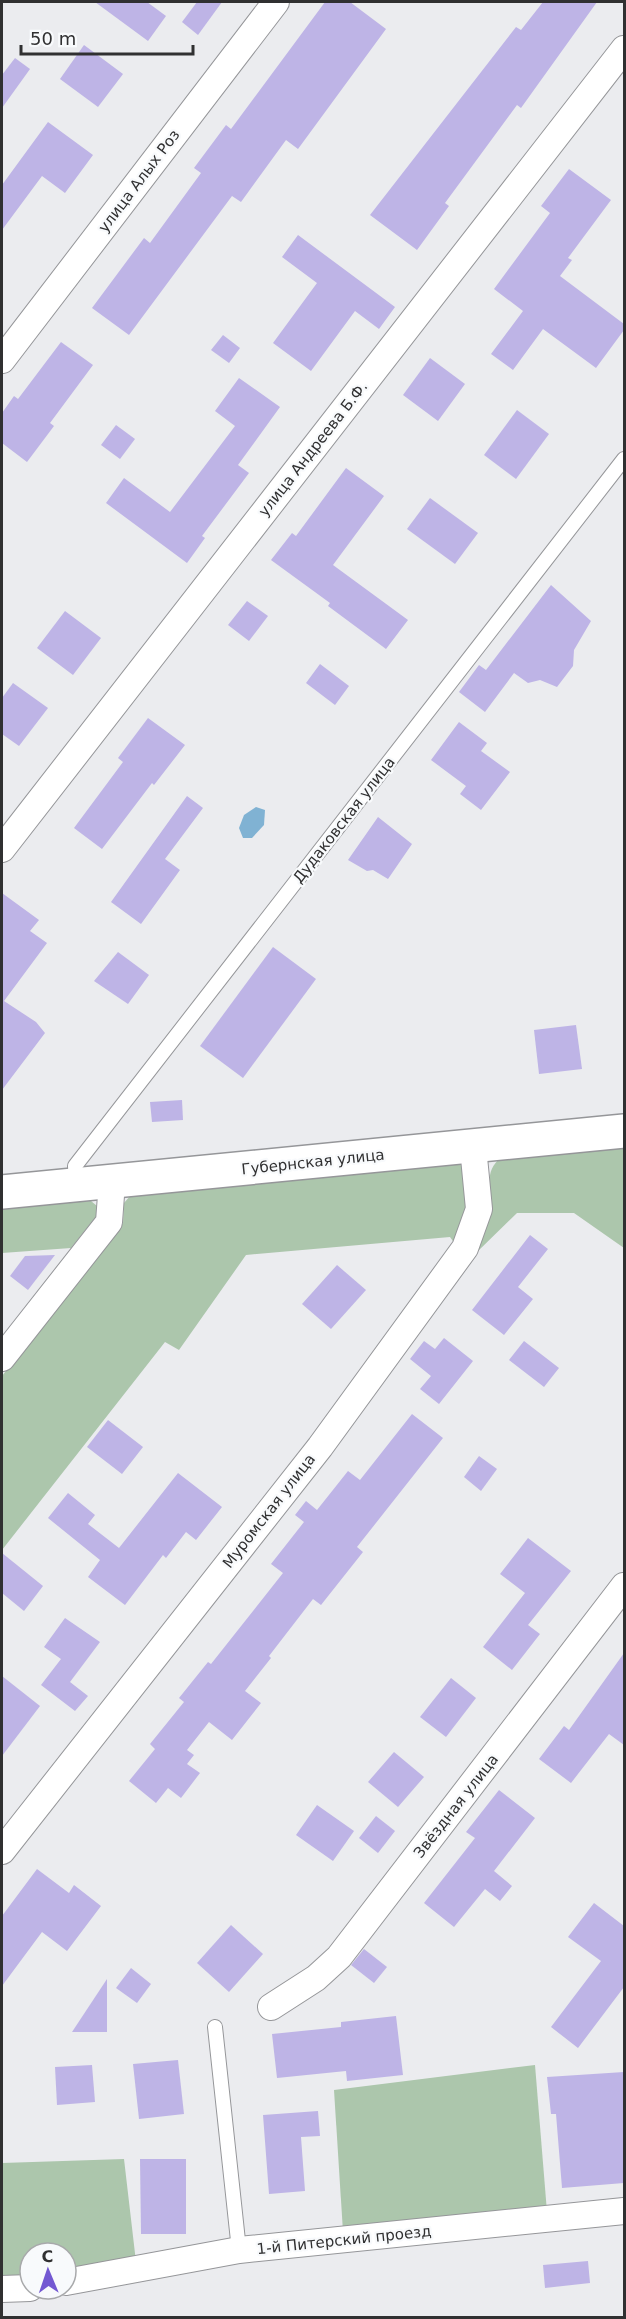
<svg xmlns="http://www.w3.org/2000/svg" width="626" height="2319" viewBox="0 0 626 2319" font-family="'DejaVu Sans',sans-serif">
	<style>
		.green { fill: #acc6ac }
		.water { fill: #80b2d3 }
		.building { fill: #beb4e6 }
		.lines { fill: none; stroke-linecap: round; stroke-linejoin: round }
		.lane-casing { stroke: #959699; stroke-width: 16 }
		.street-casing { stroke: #959699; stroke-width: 28 }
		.secondary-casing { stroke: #959699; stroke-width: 36 }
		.lane { stroke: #fff; stroke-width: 14 }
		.street { stroke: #fff; stroke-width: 26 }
		.secondary { stroke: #fff; stroke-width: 33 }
		.labels { text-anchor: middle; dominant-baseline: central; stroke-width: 4.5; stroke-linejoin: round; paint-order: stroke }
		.street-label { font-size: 15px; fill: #303031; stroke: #f8fafc }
	</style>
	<rect width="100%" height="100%" fill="#ebecef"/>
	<!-- green -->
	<g class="green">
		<path d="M624 1144V1248L574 1213H517L476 1253C480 1238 488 1222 490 1208 493 1185 482 1174 502 1156Z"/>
		<polygon points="457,1163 464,1167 469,1209 455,1244 450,1237 246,1255 179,1350 165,1342 2,1550 2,1376 123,1223 124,1203 130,1196"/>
		<polygon points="91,1201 97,1206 98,1214 71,1248 2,1253 2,1207"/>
		<polygon points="535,2065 547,2212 343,2232 334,2090"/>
		<polygon points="124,2159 136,2262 66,2272 66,2253 30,2253 30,2277 2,2279 2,2163"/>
	</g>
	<!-- water -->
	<polygon class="water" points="256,807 265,810 264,825 252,838 243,838 239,828 244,815"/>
	<!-- building -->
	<g class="building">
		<polygon points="95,2 147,2 166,16 148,41"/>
		<polygon points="197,2 222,2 198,35 182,22"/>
		<polygon points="325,2 350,2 386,29 298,149 286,140 241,202 232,196 129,335 92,308 144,238 150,243 201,173 194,168 226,125 231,129"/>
		<polygon points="543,2 597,2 521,108 517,105 445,203 449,206 417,250 370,215 516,27 521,30"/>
		<polygon points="84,45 123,74 98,107 60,79"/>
		<polygon points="15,58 30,69 2,108 2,75"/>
		<polygon points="48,122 93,155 65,193 42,176 2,230 2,185"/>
		<polygon points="569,169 611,200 568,258 572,260 560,276 624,324 624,330 596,368 543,329 513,370 491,354 523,311 494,289 550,213 541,206"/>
		<polygon points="298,235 395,307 379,329 355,311 311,371 273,343 317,283 282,257"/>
		<polygon points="223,335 240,348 229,363 211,350"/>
		<polygon points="61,342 93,365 50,423 54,426 27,462 2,443 2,413 14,396 18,399"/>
		<polygon points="430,358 465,384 438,421 403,395"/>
		<polygon points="239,378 280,407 238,465 249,473 202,536 205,538 187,563 106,503 124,478 170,512 235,426 215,411"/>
		<polygon points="517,410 549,434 516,479 484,455"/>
		<polygon points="116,425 135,439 120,459 101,445"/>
		<polygon points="346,468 384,496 333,565 408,620 386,649 328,606 330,603 271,560 292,533 296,536"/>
		<polygon points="430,498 478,533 455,564 407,529"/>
		<polygon points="551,585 591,621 574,650 573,666 557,687 540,680 528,683 514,673 485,712 459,692 479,665 486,670"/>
		<polygon points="247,601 268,616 249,641 228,625"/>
		<polygon points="65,611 101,638 73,675 37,648"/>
		<polygon points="320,664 349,686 335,705 306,683"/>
		<polygon points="13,683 48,708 19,746 2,734 2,698"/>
		<polygon points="148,718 185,745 154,785 152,783 102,849 74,828 123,762 118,758"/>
		<polygon points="459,722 487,743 481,751 510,772 481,810 460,794 466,786 431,760"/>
		<polygon points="187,796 203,808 165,859 180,870 141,924 111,902"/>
		<polygon points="378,817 412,844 388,879 373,870 367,871 348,860"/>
		<polygon points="2,893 39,920 30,931 47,943 4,1001 36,1022 45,1033 2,1090"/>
		<polygon points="273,947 316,979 243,1078 200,1046"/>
		<polygon points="118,952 149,975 128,1004 94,981"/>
		<polygon points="576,1025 582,1069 539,1074 534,1030"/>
		<polygon points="182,1100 183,1120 152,1122 150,1102"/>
		<polygon points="530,1235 548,1249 518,1287 533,1299 504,1335 472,1310"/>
		<polygon points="55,1255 28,1290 10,1276 25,1256"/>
		<polygon points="337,1265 366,1290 331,1329 302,1304"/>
		<polygon points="444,1338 473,1361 439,1404 420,1389 431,1376 410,1359 424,1341 435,1349"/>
		<polygon points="524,1341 559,1368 544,1387 509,1360"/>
		<polygon points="412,1414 443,1438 357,1547 363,1552 321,1605 313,1599 269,1656 271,1658 245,1691 261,1703 232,1740 209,1722 187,1750 194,1755 187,1764 200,1773 181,1798 168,1788 156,1803 129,1781 155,1749 150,1744 184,1702 179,1698 208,1662 211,1664 283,1573 271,1564 304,1522 295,1515 306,1501 317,1510 348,1471 360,1480"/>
		<polygon points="108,1420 143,1447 122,1474 87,1447"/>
		<polygon points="479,1456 497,1469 481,1491 464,1477"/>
		<polygon points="178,1473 222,1507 196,1540 186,1532 166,1558 163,1555 125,1605 88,1577 100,1560 48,1518 68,1493 95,1515 88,1524 119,1548"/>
		<polygon points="528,1538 571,1571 528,1625 540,1634 512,1670 483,1647 525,1593 500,1574"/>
		<polygon points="2,1553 43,1586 24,1611 2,1593"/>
		<polygon points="65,1618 100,1642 70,1682 88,1696 75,1711 41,1685 61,1659 44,1647"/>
		<polygon points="624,1653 624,1745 609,1734 571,1783 539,1759 564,1726 569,1730"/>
		<polygon points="2,1676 40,1706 2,1756"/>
		<polygon points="451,1678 476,1698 446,1737 420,1717"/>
		<polygon points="394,1752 424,1777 398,1807 368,1782"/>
		<polygon points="499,1790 535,1818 494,1871 512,1886 500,1901 485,1889 454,1927 424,1903 475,1838 466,1832"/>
		<polygon points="317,1805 354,1831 333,1861 296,1835"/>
		<polygon points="376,1816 395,1831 378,1853 359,1838"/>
		<polygon points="37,1869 69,1893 74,1885 101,1906 67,1951 42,1932 2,1986 2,1916"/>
		<polygon points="594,1903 624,1926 624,1987 578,2048 551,2027 601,1961 568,1937"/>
		<polygon points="231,1925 263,1954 229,1992 197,1963"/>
		<polygon points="364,1949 387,1967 374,1983 351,1965"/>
		<polygon points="131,1968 151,1984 137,2003 116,1988"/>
		<polygon points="107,1979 107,2032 72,2032"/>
		<polygon points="396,2016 403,2075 347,2081 346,2071 277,2078 272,2034 341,2027 341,2022"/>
		<polygon points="178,2060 184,2114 139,2119 133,2064"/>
		<polygon points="92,2065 95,2102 57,2105 55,2067"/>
		<polygon points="624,2072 624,2183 562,2188 556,2114 551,2114 547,2077"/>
		<polygon points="318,2111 320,2136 301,2137 305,2191 269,2194 263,2115"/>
		<polygon points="140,2159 186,2159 186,2234 141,2234"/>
		<polygon points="588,2261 590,2283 545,2288 543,2265"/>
	</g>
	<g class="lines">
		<defs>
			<g id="lane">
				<polyline points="76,1186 75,1166 624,459"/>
				<polyline points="215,2027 239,2250"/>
			</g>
			<g id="street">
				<polyline points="2,360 276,2"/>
				<polyline points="2,849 624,49"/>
				<polyline points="2,1358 109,1222 112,1182"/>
				<polyline points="2,1851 320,1447 465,1248 479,1209 473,1147"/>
				<polyline points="271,2007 316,1978 339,1957 624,1586"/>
				<polyline points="66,2282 239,2250 624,2211"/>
				<polyline points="2,2289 30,2288"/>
			</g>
			<polyline id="secondary" points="2,1192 624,1131"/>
		</defs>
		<!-- lane casing -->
		<use href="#lane" class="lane-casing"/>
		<!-- street casing -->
		<use href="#street" class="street-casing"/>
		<!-- secondary casing -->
		<use href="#secondary" class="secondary-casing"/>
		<!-- lane -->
		<use href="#lane" class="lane"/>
		<!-- street -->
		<use href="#street" class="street"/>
		<!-- secondary -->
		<use href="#secondary" class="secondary"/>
	</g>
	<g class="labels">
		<!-- street labels -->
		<g class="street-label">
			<text transform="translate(139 181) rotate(-53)">улица Алых Роз</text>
			<text transform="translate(313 449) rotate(-52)">улица Андреева Б.Ф.</text>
			<text transform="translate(344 820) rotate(-52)">Дудаковская улица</text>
			<text transform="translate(313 1162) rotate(-6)">Губернская улица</text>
			<text transform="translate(269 1511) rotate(-52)">Муромская улица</text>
			<text transform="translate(456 1806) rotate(-52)">Звёздная улица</text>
			<text transform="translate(344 2240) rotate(-6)">1-й Питерский проезд</text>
		</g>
	</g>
	<!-- border -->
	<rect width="626" height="2319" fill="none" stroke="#303031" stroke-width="6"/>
	<!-- north arrow -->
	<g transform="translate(48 2271) rotate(358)"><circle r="28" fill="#f8fafc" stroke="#a8a9ab" stroke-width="1.5"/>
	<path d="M0-4.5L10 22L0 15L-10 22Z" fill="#7358d2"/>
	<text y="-9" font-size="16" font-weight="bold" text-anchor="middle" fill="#303031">С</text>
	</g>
	<!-- scale -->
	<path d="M21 45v9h172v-9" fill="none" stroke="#303031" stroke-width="3"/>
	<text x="30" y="45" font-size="18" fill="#303031" stroke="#f8fafc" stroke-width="4.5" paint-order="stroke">50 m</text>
</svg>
